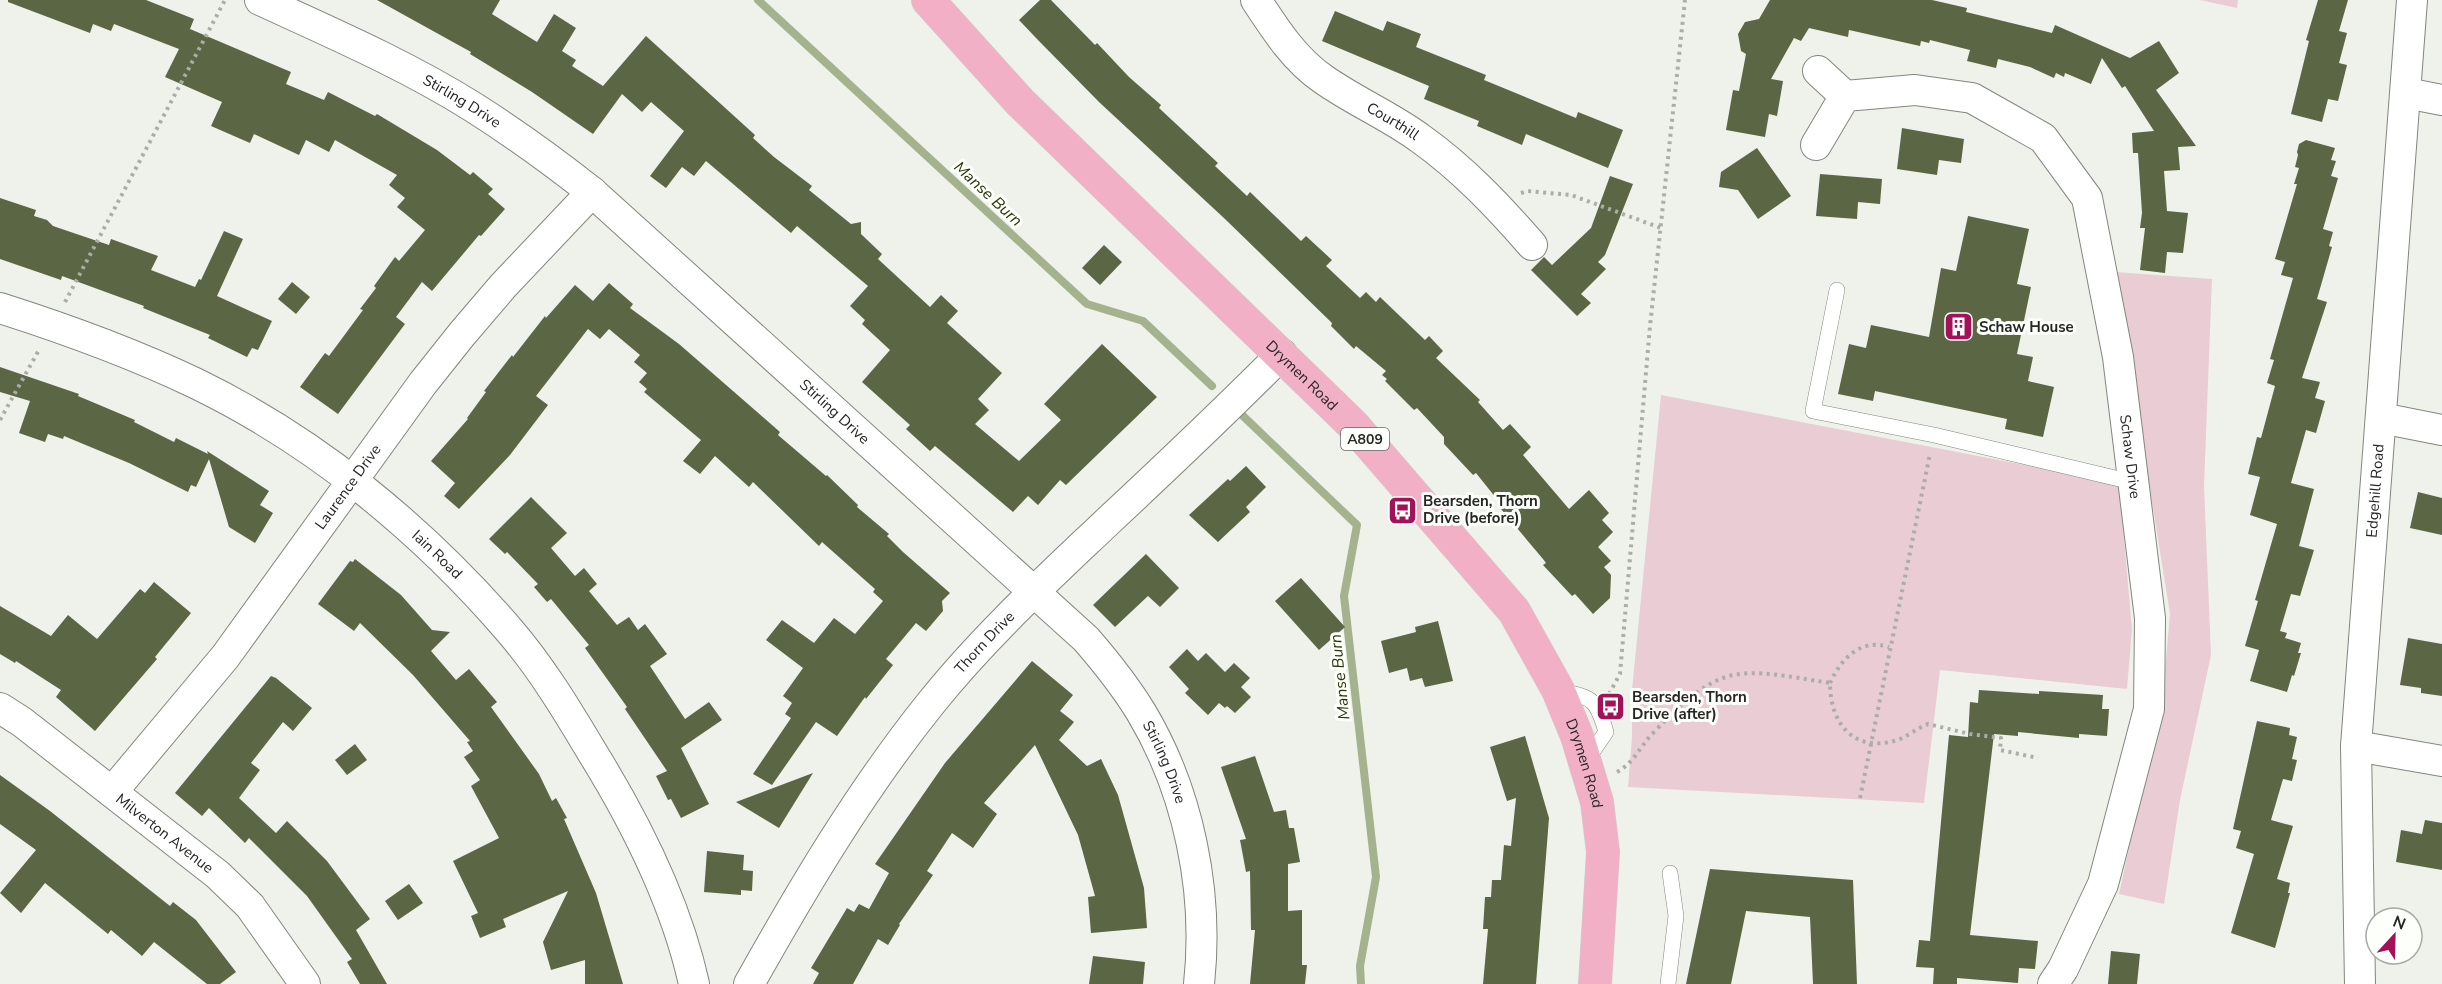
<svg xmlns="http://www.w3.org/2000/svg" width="2442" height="984" viewBox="0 0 2442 984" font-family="'Nunito Sans',sans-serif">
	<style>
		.green { fill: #eaccd5 }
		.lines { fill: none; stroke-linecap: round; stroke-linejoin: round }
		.stream { stroke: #a4b28d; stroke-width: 8 }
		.building { fill: #5a6644 }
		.lane-casing { stroke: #83867e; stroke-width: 16 }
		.street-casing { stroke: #83867e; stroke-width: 32 }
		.primary-casing { stroke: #cfcfcf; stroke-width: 34 }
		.path { stroke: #abaea7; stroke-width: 4; stroke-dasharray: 3 4.5; stroke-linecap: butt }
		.lane { stroke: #fff; stroke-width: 15 }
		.street { stroke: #fff; stroke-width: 30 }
		.primary { stroke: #f2b0c7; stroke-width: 33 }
		.labels { text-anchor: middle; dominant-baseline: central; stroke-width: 6; stroke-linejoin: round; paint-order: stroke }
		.shield { fill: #fdfffa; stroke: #666864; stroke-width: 1.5 }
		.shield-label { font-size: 14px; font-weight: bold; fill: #262724 }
		.street-label { font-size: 15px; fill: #262724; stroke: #fdfffa }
		.poi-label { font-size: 15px; font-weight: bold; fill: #262724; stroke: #fdfffa; text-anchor: start }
		.water-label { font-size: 16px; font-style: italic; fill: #283408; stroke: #fdfffa }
	</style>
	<rect width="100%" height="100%" fill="#eff2ea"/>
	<!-- green -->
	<g class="green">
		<polygon points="2200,0 2238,0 2237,8"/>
		<polygon points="2115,272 2212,279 2204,486 2211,655 2180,800 2164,904 2119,894 2163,693 2170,614"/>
		<polygon points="1661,395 2119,483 2132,629 2127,689 1940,670 1924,803 1628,787 1632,737 1632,690"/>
	</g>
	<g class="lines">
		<!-- stream -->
		<g class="stream">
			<polyline points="758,0 1087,304 1143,321 1212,386"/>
			<polyline points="1242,415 1357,525 1344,596 1376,877 1360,966 1361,984"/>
		</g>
	</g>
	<!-- building -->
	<g class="building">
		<polygon points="8,0 146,0 194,19 190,29 291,72 286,84 324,100 328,92 375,116 377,114 437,150 470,175 473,172 493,189 488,194 505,209 481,236 479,235 432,291 422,282 396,317 405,324 338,414 300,387 325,353 329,356 363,310 360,309 376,288 374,286 395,257 399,261 425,230 397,207 405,198 389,185 397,175 335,140 329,152 306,140 299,155 254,134 250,143 211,126 222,102 165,77 179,49 114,24 111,31 93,24 90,33 8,2"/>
		<polygon points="377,0 500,0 492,14 537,42 554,14 576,28 562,51 576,60 572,66 603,86 646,36 755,135 753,138 774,157 812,186 809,190 851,224 861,222 861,234 882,254 878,259 930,307 941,295 958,311 947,323 1002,373 978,399 989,410 975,424 1019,461 1061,420 1044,404 1102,344 1157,397 1066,485 1060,480 1038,505 1028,496 1013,512 935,446 930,451 906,429 910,425 862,382 890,350 862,324 865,320 850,306 868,286 797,226 791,233 706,161 694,176 682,167 666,188 650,176 684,131 651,102 642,112 622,94 593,134 532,92 470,54 471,52"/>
		<polygon points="1040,0 1051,0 1095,45 1097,43 1129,77 1161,105 1159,108 1218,163 1215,166 1247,196 1250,192 1301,241 1306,236 1332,260 1326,266 1360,298 1366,292 1376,302 1380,297 1425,340 1429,336 1443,351 1436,358 1480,400 1478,402 1503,430 1510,424 1531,447 1523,455 1569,509 1589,490 1609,513 1602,520 1613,532 1598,547 1611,561 1604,567 1611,575 1610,598 1593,614 1575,594 1572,596 1543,565 1546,563 1543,559 1501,509 1502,508 1500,503 1476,473 1473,475 1444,444 1444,437 1417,408 1414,410 1385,381 1387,379 1382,375 1386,371 1356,346 1354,349 1331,326 1332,323 1225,219 1099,102 1037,39 1019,20"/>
		<polygon points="1770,0 1932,0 1967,8 1966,12 2052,33 2055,25 2130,58 2159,41 2179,73 2156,90 2196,146 2178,147 2180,170 2164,171 2167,211 2188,213 2183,253 2167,252 2165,273 2140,270 2145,228 2140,228 2142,213 2138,153 2133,153 2132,133 2154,131 2125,86 2122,88 2102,58 2091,84 2065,73 2064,77 2056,73 2054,78 2030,67 1998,59 1996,68 1967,61 1970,50 1930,40 1929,43 1921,41 1920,46 1849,30 1848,37 1809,28 1801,41 1794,38 1771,79 1783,81 1777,116 1769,114 1765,137 1726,130 1733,90 1739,91 1746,54 1741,51 1738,34 1745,22 1759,19"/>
		<polygon points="2318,0 2348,0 2339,31 2347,33 2339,63 2347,65 2338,101 2328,99 2322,122 2291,114 2309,41 2306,40"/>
		<polygon points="1335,11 1383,31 1387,21 1421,34 1416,47 1486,75 1484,80 1576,118 1578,112 1623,130 1608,168 1526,134 1522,145 1477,126 1479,121 1424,99 1429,86 1322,41"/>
		<polygon points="1902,128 1964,139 1961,163 1939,160 1937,175 1897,169"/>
		<polygon points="2306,140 2335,148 2331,160 2336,161 2331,176 2338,178 2323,229 2333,232 2329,246 2332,247 2317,299 2327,302 2302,378 2320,382 2315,398 2325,401 2316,433 2306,430 2291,483 2314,489 2299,546 2314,550 2300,596 2291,594 2280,631 2287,633 2285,638 2301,643 2298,653 2301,653 2294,676 2292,675 2287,692 2250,681 2259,650 2245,646 2258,601 2255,600 2277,524 2250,515 2260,477 2248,474 2257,437 2261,438 2275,386 2267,383 2274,360 2270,359 2293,278 2281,275 2285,262 2275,259 2297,184 2294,184 2299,168 2295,167 2298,155 2297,152 2299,144"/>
		<polygon points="1757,148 1791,196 1758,219 1738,190 1719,187 1721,172"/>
		<polygon points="1820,174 1882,179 1880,204 1858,202 1857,219 1816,216"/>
		<polygon points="1610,176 1633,184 1605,255 1598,262 1606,269 1581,294 1591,303 1577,316 1531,270 1544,257 1552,265 1591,228"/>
		<polygon points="0,198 36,210 34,216 47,220 53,226 109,245 111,239 158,256 151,270 195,287 199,279 201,280 224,231 243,239 217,296 272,321 258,350 252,348 247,357 208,338 210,335 143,308 144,306 62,276 61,280 0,259"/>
		<polygon points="1968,216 2029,229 2017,284 2031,287 2017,354 2033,357 2028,381 2054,387 2043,437 2005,429 2007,419 1875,391 1873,401 1838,394 1849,344 1866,348 1871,325 1929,337 1941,268 1956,271"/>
		<polygon points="1104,245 1122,262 1100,285 1082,268"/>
		<polygon points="292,282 310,297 296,314 278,299"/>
		<polygon points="609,283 633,304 630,308 679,344 780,432 778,435 826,476 827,475 858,505 857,507 889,534 887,536 903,552 950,593 942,601 943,611 926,631 916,623 886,659 893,665 866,699 865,697 837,736 816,722 772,785 753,774 791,718 785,714 792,703 783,696 803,668 766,640 782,620 814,643 834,618 855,634 883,601 873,592 875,589 822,542 819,546 753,482 749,487 715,456 700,474 683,461 701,440 644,392 647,389 639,382 647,373 634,362 640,355 609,329 600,339 588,329 536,396 548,405 510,455 459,509 444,496 455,483 431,461 468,419 467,418 486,392 484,391 512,355 513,357 545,316 546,318 575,285 593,301"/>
		<polygon points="0,367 79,394 78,396 135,420 134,422 174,442 176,438 208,454 207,451 269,491 260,505 273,513 255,543 229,527 209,459 196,487 191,485 188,492 129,463 64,436 63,439 48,434 45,442 19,433 30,401 0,392"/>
		<polygon points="1246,466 1266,487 1246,507 1250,512 1218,542 1189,515 1228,479 1230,481"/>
		<polygon points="2418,492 2442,498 2442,535 2410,528"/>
		<polygon points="531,497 567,533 551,548 575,576 584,568 597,584 589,591 617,625 629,617 638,630 645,624 667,654 650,666 685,719 709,702 722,720 681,748 709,804 681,818 671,799 668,800 656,776 667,771 625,709 627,707 585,648 589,645 551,599 547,602 534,587 538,584 507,552 505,554 489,539"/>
		<polygon points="1146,554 1179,588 1160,607 1148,596 1115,627 1093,605"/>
		<polygon points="355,559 401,595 432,630 450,632 431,651 456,680 469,669 497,702 491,707 539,774 552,801 556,798 567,818 564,819 596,893 623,984 585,984 585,960 551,970 543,942 568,891 503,919 506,927 480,938 471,916 478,913 453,861 499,838 471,786 480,780 464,757 473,751 467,742 470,741 413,675 360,623 354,631 318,604 350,561 353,562"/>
		<polygon points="1301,578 1345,627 1319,650 1275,601"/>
		<polygon points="154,582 191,613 155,657 157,659 95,731 56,697 61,690 16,661 15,663 0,654 0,606 51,636 68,615 97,639 140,589 145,593"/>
		<polygon points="1438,621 1453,681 1425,687 1422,678 1410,681 1407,668 1389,673 1381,641 1416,632 1415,627"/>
		<polygon points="2408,638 2442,644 2442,696 2421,693 2421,688 2400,685"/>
		<polygon points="1187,649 1198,661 1206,653 1225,672 1234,663 1250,678 1241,687 1251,697 1235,713 1227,706 1225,708 1219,703 1208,715 1185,693 1189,689 1169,667"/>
		<polygon points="1032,661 1073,695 1060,711 1074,722 1059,740 1087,766 1101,759 1118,795 1144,888 1147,928 1091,933 1088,897 1095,896 1078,835 1035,745 984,803 997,814 973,848 952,833 927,871 933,875 899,924 900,925 888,945 878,939 853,984 813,984 819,973 811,968 847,908 854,912 859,904 869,909 889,873 875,864 945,763"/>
		<polygon points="271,676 276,678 312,708 293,731 283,722 251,763 260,770 239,798 276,833 287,821 327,861 370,919 356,930 387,984 360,984 347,962 352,959 307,896 249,838 245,843 209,808 202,816 175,793"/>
		<polygon points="1979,690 2039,694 2039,691 2103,695 2102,709 2109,709 2107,736 2079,734 2079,738 2018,732 2018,736 1994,734 1970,935 2038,941 2035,969 2019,968 2018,983 1957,978 1957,984 1933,984 1934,968 1916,967 1919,940 1930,941 1949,735 1968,737 1970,702 1978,703"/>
		<polygon points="2257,721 2290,728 2289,735 2297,737 2292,759 2297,760 2292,781 2283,779 2271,820 2293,826 2277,879 2290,883 2288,893 2290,893 2275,948 2231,933 2254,854 2236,848 2241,831 2233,829"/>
		<polygon points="1525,736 1549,818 1536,984 1483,984 1488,929 1483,929 1485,897 1491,897 1492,880 1501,880 1504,845 1511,846 1516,798 1507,801 1490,747"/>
		<polygon points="355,744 367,760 347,775 335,760"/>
		<polygon points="1255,756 1274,812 1286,810 1289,828 1294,828 1300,862 1288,864 1288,911 1302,910 1302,965 1307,965 1305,984 1250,984 1255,930 1251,930 1250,871 1246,872 1240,840 1246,839 1221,767"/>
		<polygon points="813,773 779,828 736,802"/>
		<polygon points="0,775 50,811 170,906 173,902 196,920 236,972 220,984 207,984 154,942 142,956 111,930 108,934 45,883 21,913 0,893 36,850 0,824"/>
		<polygon points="2425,820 2442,823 2442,870 2396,862 2401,830 2422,834"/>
		<polygon points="707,851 744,855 743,870 753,871 752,891 741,890 741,895 704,892"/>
		<polygon points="1710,869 1853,880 1857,984 1813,984 1810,917 1746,911 1731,984 1686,984"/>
		<polygon points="409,884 423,903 398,920 385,901"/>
		<polygon points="2111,951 2140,954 2137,984 2108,984"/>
		<polygon points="1093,956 1145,962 1143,984 1089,984"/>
	</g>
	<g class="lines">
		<defs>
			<g id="lane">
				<polyline points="1837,290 1813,411 1934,435 2132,482"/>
				<path d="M1558 690C1592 698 1596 697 1606 732L1586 761"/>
				<polyline points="1668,984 1676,916 1670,873"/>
			</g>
			<g id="street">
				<path id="s1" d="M260 0C332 33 406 65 473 107 514 133 554 162 592 192L1086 639C1106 662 1125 686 1141 712 1189 792 1209 892 1199 984"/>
				<path id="s2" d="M1256 0C1275 29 1294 59 1323 79 1354 101 1390 116 1421 139 1463 169 1498 206 1532 245"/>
				<polyline points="1818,71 1845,96"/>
				<polyline points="2406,93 2442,100"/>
				<path id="s3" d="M1816 145 1845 96 1915 90 1972 98 2043 138 2087 198 2118 357 2150 618 2149 709 2103 884 2063 969 2053 984"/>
				<path id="s4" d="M0 308C66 329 132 353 195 383 315 441 422 529 509 630 541 667 567 710 592 752 636 823 676 902 694 984"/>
				<polyline points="2381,418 2442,430"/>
				<path id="s5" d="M0 708 22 722 218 875 250 906 305 984"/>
				<polyline points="2356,746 2442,761"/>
				<path id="s6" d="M112 792 225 657 423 383 462 334 503 286 592 192"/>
				<path id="s7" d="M749 984C804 886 861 790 931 703 983 638 1045 581 1105 524 1165 468 1224 412 1282 354"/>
				<path id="s8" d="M2360 984 2356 746 2412 0"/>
			</g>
			<g id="primary">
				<path id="s9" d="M928 0 1020 102 1353 425 1514 611 1558 690 1577 736 1597 802 1603 852 1595 984"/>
			</g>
		</defs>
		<!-- lane casing -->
		<use href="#lane" class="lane-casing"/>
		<!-- street casing -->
		<use href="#street" class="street-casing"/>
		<!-- primary casing -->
		<use href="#primary" class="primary-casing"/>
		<!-- path -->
		<g class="path">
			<polyline points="1521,193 1527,191 1571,195 1661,228"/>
			<polyline points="65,302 225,0"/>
			<polyline points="0,420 40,348"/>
			<path d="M1830 683C1841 659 1860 638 1889 647"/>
			<polyline points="1609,694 1620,674 1650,326 1685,0"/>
			<path d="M1617 772C1634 763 1640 746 1654 732 1722 661 1737 668 1830 683 1830 722 1852 752 1894 741 1906 738 1917 728 1928 724L1970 734 2001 738 2000 750 2038 758"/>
			<polyline points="1860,798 1930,454"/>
		</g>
		<!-- lane -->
		<use href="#lane" class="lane"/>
		<!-- street -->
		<use href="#street" class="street"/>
		<!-- primary -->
		<use href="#primary" class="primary"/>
	</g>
	<!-- icons -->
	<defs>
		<symbol id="building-square" viewBox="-11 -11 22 22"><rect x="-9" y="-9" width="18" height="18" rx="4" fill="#a21258" stroke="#fdfffa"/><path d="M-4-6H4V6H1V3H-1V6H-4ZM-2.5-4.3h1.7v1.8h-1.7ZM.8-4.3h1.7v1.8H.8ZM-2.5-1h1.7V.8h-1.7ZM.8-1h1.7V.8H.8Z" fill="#fff"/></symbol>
		<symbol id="bus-square" viewBox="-11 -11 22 22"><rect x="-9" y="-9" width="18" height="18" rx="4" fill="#a21258" stroke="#fdfffa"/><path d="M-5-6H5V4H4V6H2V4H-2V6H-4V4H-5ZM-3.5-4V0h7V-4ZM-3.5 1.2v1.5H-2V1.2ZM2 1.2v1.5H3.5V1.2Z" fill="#fff"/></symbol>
	</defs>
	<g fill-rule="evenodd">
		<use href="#building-square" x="1942" y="310" width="33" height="33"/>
		<use href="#bus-square" x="1386" y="494" width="33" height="33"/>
		<use href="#bus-square" x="1594" y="690" width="33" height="33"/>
	</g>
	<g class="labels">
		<!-- shield labels -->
		<rect class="shield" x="1341" y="428" width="48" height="22" rx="4.5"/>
		<g class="shield-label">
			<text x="1365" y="439">A809</text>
		</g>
		<!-- street labels -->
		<g class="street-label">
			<text stroke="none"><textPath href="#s1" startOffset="226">Stirling Drive</textPath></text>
			<text stroke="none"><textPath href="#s2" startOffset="186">Courthill</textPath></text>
			<text stroke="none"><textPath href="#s9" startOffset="530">Drymen Road</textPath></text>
			<text stroke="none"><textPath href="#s1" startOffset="712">Stirling Drive</textPath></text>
			<text stroke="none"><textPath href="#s3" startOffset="603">Schaw Drive</textPath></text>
			<text stroke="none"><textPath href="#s6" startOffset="386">Laurence Drive</textPath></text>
			<text stroke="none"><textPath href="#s8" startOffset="494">Edgehill Road</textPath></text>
			<text stroke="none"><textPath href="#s4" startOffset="507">Iain Road</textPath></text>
			<text stroke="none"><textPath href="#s7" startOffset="416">Thorn Drive</textPath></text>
			<text stroke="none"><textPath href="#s1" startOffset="1198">Stirling Drive</textPath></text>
			<text stroke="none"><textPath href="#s9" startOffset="1016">Drymen Road</textPath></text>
			<text stroke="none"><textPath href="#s5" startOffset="207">Milverton Avenue</textPath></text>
		</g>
		<!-- poi labels -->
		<g class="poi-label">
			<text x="1979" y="327">Schaw House</text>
			<text x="1423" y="501">Bearsden, Thorn<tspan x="1423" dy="17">Drive (before)</tspan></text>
			<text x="1632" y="697">Bearsden, Thorn<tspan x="1632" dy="17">Drive (after)</tspan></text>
		</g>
		<!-- water labels -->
		<g class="water-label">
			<text transform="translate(988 194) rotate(43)">Manse Burn</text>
			<text transform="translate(1340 677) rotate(-96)">Manse Burn</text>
		</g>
	</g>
	<!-- north arrow -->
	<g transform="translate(2394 936) rotate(22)"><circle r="28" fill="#fdfffa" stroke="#a7a9a4" stroke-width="1.5"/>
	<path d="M0-4.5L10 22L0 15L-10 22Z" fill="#a21258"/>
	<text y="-9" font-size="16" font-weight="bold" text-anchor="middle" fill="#262724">N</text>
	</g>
</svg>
